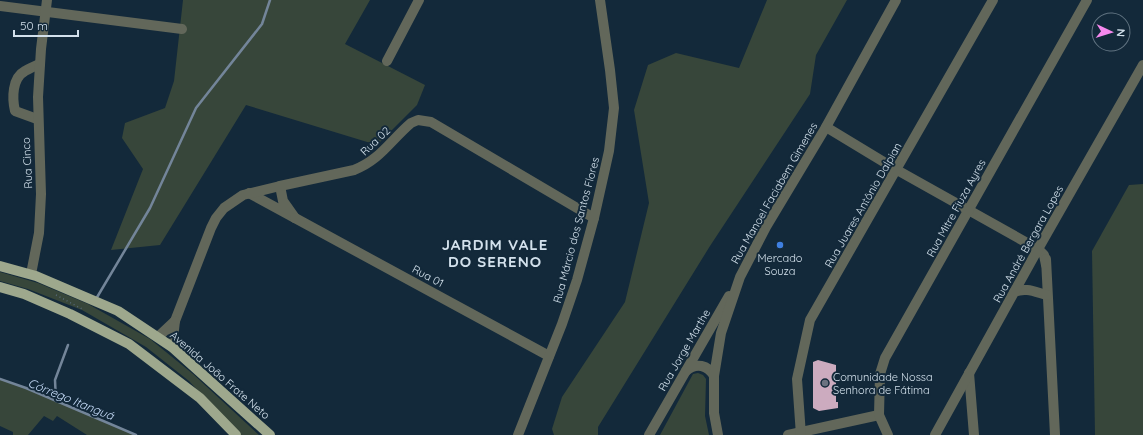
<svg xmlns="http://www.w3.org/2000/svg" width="1143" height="435" viewBox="0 0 1143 435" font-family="Quicksand,sans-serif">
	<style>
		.green { fill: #37463a }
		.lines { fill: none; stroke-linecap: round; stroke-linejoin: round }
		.stream { stroke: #738599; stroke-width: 2.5 }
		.building { fill: #ccabbf }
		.path { stroke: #556877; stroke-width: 1.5; stroke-dasharray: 1 3; stroke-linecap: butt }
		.minor { stroke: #62675a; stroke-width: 10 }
		.major { stroke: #9ea88d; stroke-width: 10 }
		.shop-dot { fill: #3f7fe0; stroke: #13293a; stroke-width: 1.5 }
		.worship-dot { fill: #6b7280; stroke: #13293a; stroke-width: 1.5 }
		.labels { text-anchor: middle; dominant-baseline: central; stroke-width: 4; stroke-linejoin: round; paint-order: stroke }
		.street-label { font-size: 11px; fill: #d3e1ec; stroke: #13293a }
		.poi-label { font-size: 11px; fill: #d3e1ec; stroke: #13293a }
		.water-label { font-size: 12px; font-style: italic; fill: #c8defb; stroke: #13293a }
		.district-label { font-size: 15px; font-weight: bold; letter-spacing: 1px; fill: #d3e1ec; stroke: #13293a }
	</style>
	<rect width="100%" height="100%" fill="#13293a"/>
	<!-- green -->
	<g class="green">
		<polygon points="183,0 370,0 345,44 425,85 417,105 377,145 246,105 160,245 111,250 143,169 122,138 125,123 165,108 174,81"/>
		<polygon points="767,0 847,0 816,55 810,94 710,246 598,427 598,435 554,435 552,429 562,397 625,302 649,203 634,110 648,65 676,53 739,68"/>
		<polygon points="1143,184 1143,435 1095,435 1092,251 1129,185"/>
		<polygon points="0,272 38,283 88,304 150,339 193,374 259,435 240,435 189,381 146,347 82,310 28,289 0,281"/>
		<polygon points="698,373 703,375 706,379 705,416 709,435 660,435 693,374"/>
		<polygon points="0,379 26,388 136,435 87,435 57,416 53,421 44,416 28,435 13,435 13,432 0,426"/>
	</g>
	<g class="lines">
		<!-- stream -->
		<g class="stream">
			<polyline points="96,299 150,208 196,108 262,24 270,0"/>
			<polyline points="0,379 26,388 136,435"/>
			<polyline points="56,401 55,380 68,345"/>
		</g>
	</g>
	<!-- building -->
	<polygon class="building" points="818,360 836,365 836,402 838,402 838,408 819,411 813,408 813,362"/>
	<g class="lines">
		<!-- path -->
		<polyline class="path" points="56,295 84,310"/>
		<!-- minor -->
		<g class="minor">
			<polyline points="0,6 182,29"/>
			<polyline points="387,61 419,0"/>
			<path d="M37 119 15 111C12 98 12 78 25 71 30 68 35 66 40 64"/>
			<polyline points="826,127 897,170 1038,249 1044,255 1046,265"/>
			<polyline points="249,193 295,218 283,201 280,186"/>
			<polyline points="295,218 549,356"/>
			<polyline points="1046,259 1055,435"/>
			<polyline points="31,274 39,233 41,194 38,97 41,49 47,0"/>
			<path d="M1014 292C1026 287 1035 292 1047 295"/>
			<path d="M175 321 211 228 216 218 224 208 243 195 280 186 354 170C380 160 390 141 411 123L418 120 431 122 594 218"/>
			<polyline points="158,337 175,321 172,347"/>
			<path d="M686 371C696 362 708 365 714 376"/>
			<polyline points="969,373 974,435"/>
			<polyline points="518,435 562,324 577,280 594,218 609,151 614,108 610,70 600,0"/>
			<polyline points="649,435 729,296"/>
			<polyline points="718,435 714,413 714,376 721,333 740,277 766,227 826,127 896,0"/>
			<polyline points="788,435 879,415"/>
			<polyline points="801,435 797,379 810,320 993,0"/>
			<polyline points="888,435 879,415 880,374 885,358 1087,0"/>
			<polyline points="935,435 1038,249 1143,65"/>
		</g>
		<!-- major -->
		<g class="major">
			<polyline points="0,266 36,276 118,311 172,347 270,435"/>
			<polyline points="0,287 24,294 70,314 129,344 200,398 236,435"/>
		</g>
	</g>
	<!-- markers -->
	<circle class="shop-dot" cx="780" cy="245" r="4"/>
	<circle class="worship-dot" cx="825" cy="383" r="4"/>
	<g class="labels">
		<!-- street labels -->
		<g class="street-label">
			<text transform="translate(375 141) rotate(-43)">Rua 02</text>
			<text transform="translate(27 163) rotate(-93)">Rua Cinco</text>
			<text transform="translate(774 193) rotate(-60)">Rua Manoel Faciabem Gimenes</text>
			<text transform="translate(863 205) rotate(-60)">Rua Juares Antônio Dalpian</text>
			<text transform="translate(956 208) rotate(-61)">Rua Mitre Fiuza Ayres</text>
			<text transform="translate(576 230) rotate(-75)">Rua Márcio dos Santos Flores</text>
			<text transform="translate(1028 244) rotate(-61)">Rua André Bergara Lopes</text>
			<text transform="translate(428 276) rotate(28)">Rua 01</text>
			<text transform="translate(684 350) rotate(-60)">Rua Jorge Marthe</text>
			<text transform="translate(220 375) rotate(41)">Avenida João Frate Neto</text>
		</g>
		<!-- poi labels -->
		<g class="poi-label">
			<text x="780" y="258">Mercado<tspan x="780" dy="13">Souza</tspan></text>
			<text x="833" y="377" text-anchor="start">Comunidade Nossa<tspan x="833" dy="13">Senhora de Fátima</tspan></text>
		</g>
		<!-- water labels -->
		<g class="water-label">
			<text transform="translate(71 399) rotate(22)">Córrego Itanguá</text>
		</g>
		<!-- district labels -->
		<g class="district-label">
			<text x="495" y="244">JARDIM VALE<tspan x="495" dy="17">DO SERENO</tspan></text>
		</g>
	</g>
	<!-- north arrow -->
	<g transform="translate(1111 32) rotate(94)"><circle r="19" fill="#13293a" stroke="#607381"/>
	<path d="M0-3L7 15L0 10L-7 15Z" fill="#f689ee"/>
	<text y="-6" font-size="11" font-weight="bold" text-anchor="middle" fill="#d3e1ec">N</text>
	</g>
	<!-- scale -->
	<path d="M14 30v6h64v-6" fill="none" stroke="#d3e1ec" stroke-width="2"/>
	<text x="20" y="30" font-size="12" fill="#d3e1ec" stroke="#13293a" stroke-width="3" paint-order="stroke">50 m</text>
</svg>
